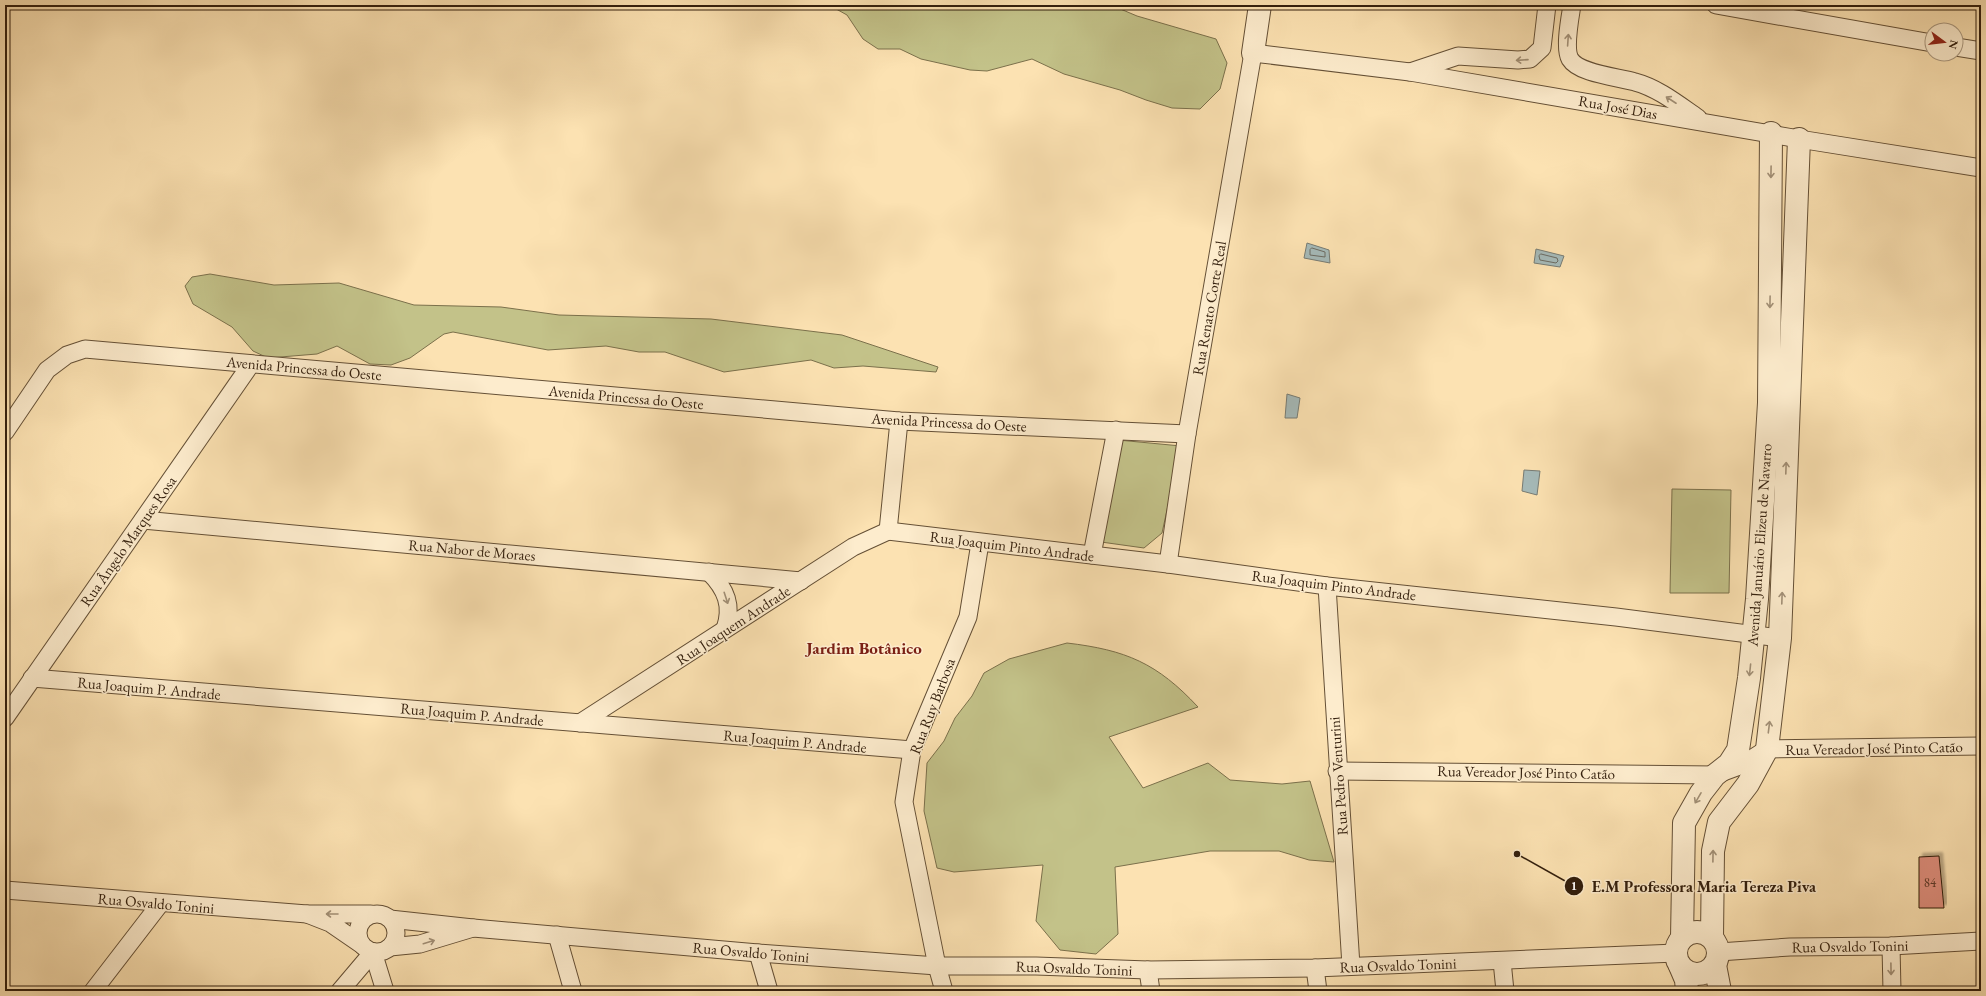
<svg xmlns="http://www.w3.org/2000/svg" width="1986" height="996" viewBox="0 0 1986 996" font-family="'EB Garamond',serif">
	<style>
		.green { fill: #c3c289; stroke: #7b704b }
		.water { fill: #a5bab9; stroke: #777c74 }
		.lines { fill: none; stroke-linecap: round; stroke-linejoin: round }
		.shore { stroke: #6c6c63; stroke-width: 1 }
		.building { fill: #db8c7a; stroke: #331f0d; filter: url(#shadow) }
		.minor-casing { stroke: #655036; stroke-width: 19 }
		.tertiary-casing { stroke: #655036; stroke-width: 24 }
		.minor { stroke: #fdeccd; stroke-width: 17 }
		.tertiary { stroke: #fdeccd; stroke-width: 22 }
		.oneway { stroke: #a29077 }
		.labels { text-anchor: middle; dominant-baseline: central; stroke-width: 3; stroke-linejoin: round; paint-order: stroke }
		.number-label { font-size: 13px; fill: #5d3a28 }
		.street-label { font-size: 15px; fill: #331f0d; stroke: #fdeccd }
		.quarter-label { font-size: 17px; font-weight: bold; fill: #7a1f14; stroke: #fdeccd }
		.leader { fill: none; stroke: #331f0d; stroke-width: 1.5 }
		.callout-dot { fill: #331f0d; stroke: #fdeccd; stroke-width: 1.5 }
		.mark-label { font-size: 12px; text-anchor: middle; font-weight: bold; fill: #fff }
		.callout-label { font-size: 16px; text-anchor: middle; font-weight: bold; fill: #331f0d; stroke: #fdeccd; stroke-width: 3; stroke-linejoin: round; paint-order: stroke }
	</style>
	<defs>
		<filter id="shadow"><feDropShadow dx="3.5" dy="-3.5" stdDeviation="1" flood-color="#0004"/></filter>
	</defs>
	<rect width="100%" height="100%" fill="#fce2b2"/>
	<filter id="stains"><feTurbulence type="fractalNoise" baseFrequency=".005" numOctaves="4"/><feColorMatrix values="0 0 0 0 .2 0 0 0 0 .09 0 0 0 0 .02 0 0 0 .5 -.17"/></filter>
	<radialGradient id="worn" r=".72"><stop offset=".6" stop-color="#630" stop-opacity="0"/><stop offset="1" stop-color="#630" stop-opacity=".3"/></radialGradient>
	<!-- green -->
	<g class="green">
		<polygon points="829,5 1111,5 1137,16 1216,39 1227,63 1220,89 1200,109 1172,108 1146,100 1120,90 1064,74 1032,59 987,71 970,70 921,59 900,49 878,49 863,39 847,15"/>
		<polygon points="210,274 274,285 339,283 414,305 501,307 559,315 711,319 842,335 938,367 936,372 863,366 834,368 811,360 724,372 665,352 639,352 606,346 548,350 453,332 444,334 410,358 391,365 370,364 337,346 317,354 268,358 253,351 232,327 193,304 185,286 192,277"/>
		<polygon points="1118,440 1181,446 1162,533 1144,548 1101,542"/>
		<polygon points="1672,489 1731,490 1729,593 1670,593"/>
		<path d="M1067 643C1126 650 1157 663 1198 707L1109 737 1143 788 1208 763 1230 780 1282 784 1310 781 1334 862 1309 860 1279 851H1210L1115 867 1118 934 1096 954 1060 950 1036 921 1043 865 954 872 937 868 924 811 927 763 944 741 955 718 972 696 984 673 1009 659Z"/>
	</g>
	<!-- water -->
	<g class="water">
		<polygon points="1307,243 1329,250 1330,263 1304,258"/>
		<polygon points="1536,249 1564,256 1560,267 1534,263"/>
		<polygon points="1287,394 1300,398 1297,418 1285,418"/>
		<polygon points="1524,470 1540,471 1537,495 1522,491"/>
	</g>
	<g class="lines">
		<!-- shore -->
		<g class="shore">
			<polygon points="1312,248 1325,252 1325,257 1310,255 1310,250"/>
			<polygon points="1541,254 1557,258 1558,261 1556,263 1540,260 1539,256"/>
		</g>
	</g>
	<!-- building -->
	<polygon class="building" points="1939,856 1944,908 1919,908 1919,857"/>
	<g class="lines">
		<defs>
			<g id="minor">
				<path d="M1572 5C1570 18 1564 48 1570 59 1579 74 1619 77 1635 82 1658 88 1679 105 1698 118"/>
				<polyline points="1716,5 1932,43"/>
				<polyline points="1956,47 1981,51"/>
				<polyline points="1410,72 1458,56 1518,60 1530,59 1542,48 1547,5"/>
				<polyline points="5,432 47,370 67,355 85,349 899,421 1187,434"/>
				<polyline points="143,520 801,581"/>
				<polyline points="888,531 1168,564 1327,586 1616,617 1780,638"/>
				<polyline points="888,531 899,421"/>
				<polyline points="1092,555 1116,430"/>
				<polyline points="1168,564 1187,434 1253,53 1410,72 1799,139 1981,168"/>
				<path d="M709 572C726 589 733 606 725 629"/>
				<polyline points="1327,586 1351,966"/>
				<polyline points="32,678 912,750"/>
				<polyline points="5,718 251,364"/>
				<polyline points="580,723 853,547 888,531"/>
				<polyline points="1337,771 1715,775 1742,765 1767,749 1981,746"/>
				<polyline points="5,890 307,914"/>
				<circle cx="377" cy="933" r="19"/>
				<polyline points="473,928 758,953 937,966 1036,966 1148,970 1315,968 1676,953"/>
				<polyline points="557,935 573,991"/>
				<polyline points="362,945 330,923 307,914 371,914"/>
				<polyline points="1891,946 1892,991"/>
				<polyline points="390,947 420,944 473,928 390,919"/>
				<polyline points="373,952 385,991"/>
				<polyline points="1719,952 1790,947 1891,946 1981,941"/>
				<polyline points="758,953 769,991"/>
				<polyline points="1502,961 1505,991"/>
				<polyline points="1315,968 1318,991"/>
				<polyline points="1148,970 1151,991"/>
				<polyline points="93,991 160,904"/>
				<polyline points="340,991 373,952"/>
				<polyline points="944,991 937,966 904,802 912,750 968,617 980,543"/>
			</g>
			<g id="tertiary">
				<polyline points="1253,53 1260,5"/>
				<circle cx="1697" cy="953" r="21"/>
				<polyline points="1712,937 1713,851 1719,822 1748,784 1767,749 1780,638 1799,139"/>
				<polyline points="1682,938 1684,823 1701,793 1715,775 1729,764 1738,750 1749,678 1757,599 1769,403 1771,133"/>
				<polyline points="1715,965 1720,991"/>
				<polyline points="1680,966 1686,980 1687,991"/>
			</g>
		</defs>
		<!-- minor casing -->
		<use href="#minor" class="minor-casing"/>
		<!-- tertiary casing -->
		<use href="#tertiary" class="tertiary-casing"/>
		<!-- minor -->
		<use href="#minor" class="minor"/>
		<!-- tertiary -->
		<use href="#tertiary" class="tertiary"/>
	</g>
	<!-- one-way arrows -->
	<defs><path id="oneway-shaft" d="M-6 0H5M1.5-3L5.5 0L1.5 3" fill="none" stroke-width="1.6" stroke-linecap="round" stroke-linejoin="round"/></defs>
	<g class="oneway">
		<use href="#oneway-shaft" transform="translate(1568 40) rotate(-86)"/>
		<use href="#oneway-shaft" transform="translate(1522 60) rotate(176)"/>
		<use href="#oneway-shaft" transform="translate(1671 100) rotate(-147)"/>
		<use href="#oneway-shaft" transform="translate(1771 172) rotate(91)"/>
		<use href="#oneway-shaft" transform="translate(1770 302) rotate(91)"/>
		<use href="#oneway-shaft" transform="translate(1786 468) rotate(-88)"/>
		<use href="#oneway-shaft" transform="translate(726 598) rotate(72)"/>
		<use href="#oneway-shaft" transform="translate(1782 598) rotate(-88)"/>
		<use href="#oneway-shaft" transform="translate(1750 670) rotate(96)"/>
		<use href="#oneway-shaft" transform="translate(1769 727) rotate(-83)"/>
		<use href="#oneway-shaft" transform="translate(1698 798) rotate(120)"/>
		<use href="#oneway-shaft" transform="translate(1713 856) rotate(-89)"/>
		<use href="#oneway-shaft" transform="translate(332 914) rotate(-180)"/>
		<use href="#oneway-shaft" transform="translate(429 942) rotate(-17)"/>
		<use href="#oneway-shaft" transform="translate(1891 969) rotate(89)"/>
	</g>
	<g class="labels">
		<!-- number labels -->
		<g class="number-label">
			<text x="1930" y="882">84</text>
		</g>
		<!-- street labels -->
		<g class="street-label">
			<text transform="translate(1618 107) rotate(10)">Rua José Dias</text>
			<text transform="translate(1209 308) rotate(-80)">Rua Renato Corte Real</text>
			<text transform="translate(304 368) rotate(5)">Avenida Princessa do Oeste</text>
			<text transform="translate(626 397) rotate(5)">Avenida Princessa do Oeste</text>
			<text transform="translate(949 422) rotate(3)">Avenida Princessa do Oeste</text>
			<text transform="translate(128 541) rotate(-55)">Rua Ângelo Marques Rosa</text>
			<text transform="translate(1759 545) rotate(-86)">Avenida Januário Elizeu de Navarro</text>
			<text transform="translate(1012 546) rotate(7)">Rua Joaquim Pinto Andrade</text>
			<text transform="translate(472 550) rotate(5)">Rua Nabor de Moraes</text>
			<text transform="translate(1334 585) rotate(7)">Rua Joaquim Pinto Andrade</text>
			<text transform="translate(733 625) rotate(-33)">Rua Joaquem Andrade</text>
			<text transform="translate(149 688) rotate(5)">Rua Joaquim P. Andrade</text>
			<text transform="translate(932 706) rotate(-69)">Rua Ruy Barbosa</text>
			<text transform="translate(472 714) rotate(5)">Rua Joaquim P. Andrade</text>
			<text transform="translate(795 741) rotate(5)">Rua Joaquim P. Andrade</text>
			<text transform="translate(1874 748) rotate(-1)">Rua Vereador José Pinto Catão</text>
			<text transform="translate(1526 772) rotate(1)">Rua Vereador José Pinto Catão</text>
			<text transform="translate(1338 776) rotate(-94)">Rua Pedro Venturini</text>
			<text transform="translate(156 903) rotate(5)">Rua Osvaldo Tonini</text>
			<text transform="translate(1850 946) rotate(-1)">Rua Osvaldo Tonini</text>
			<text transform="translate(751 952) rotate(5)">Rua Osvaldo Tonini</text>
			<text transform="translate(1398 965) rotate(-2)">Rua Osvaldo Tonini</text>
			<text transform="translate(1074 968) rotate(2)">Rua Osvaldo Tonini</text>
		</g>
		<!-- quarter labels -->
		<g class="quarter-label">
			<text x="864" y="648">Jardim Botânico</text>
		</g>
	</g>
	<!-- callouts -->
	<path class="leader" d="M1517 854L1574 886"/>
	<g class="callout-dot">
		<circle cx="1517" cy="854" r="4"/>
		<circle cx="1574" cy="886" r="10"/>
	</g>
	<g class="mark-label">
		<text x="1574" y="890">1</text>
	</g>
	<g class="callout-label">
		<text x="1704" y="892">E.M Professora Maria Tereza Piva</text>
	</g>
	<!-- margin -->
	<rect width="1986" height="996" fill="none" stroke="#fce2b2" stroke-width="20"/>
	<rect x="6" y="6" width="1974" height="984" fill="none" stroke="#331f0d" stroke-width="2"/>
	<rect x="10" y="10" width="1966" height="976" fill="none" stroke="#331f0d"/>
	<!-- north arrow -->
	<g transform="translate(1944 42) rotate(105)"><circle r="19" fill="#fdeccd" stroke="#ac9a80"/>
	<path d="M0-3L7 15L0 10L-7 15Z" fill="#8f2418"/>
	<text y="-6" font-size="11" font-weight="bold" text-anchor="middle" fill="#331f0d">N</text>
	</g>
	<rect width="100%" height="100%" filter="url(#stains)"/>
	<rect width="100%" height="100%" fill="url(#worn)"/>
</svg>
